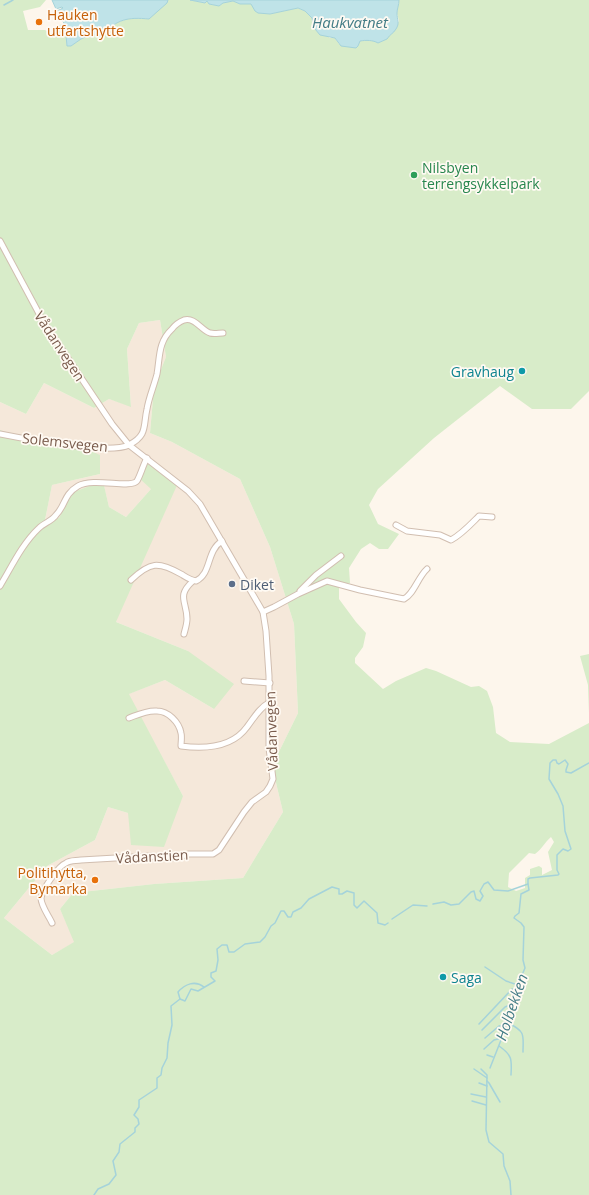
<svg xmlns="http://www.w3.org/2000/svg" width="589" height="1195" viewBox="0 0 589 1195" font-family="'Open Sans',sans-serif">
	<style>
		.residential { fill: #f5e8da }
		.green { fill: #d8ecc9; fill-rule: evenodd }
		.water { fill: #bfe3e8; stroke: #a5d3da }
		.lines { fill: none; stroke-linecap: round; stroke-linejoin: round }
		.stream { stroke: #a5d3da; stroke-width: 1.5 }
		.minor-casing { stroke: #d1beb0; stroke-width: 7 }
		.minor { stroke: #fff; stroke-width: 5 }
		.food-dot { fill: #e8710a; stroke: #fffaf3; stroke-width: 1.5 }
		.leisure-dot { fill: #2e9e5b; stroke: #fffaf3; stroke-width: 1.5 }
		.culture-dot { fill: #0f9aa8; stroke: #fffaf3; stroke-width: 1.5 }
		.service-dot { fill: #5c6f8a; stroke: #fffaf3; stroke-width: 1.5 }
		.labels { text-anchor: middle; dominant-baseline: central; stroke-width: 3.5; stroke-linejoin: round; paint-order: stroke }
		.food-label { font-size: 14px; fill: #c56008; stroke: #fffaf3; text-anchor: start }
		.leisure-label { font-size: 14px; fill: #27864d; stroke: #fffaf3; text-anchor: start }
		.street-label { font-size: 14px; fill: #7a5c4d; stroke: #fffaf3 }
		.culture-label { font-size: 14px; fill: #0d838f; stroke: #fffaf3; text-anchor: end }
		.service-label { font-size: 14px; fill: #4e5e75; stroke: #fffaf3; text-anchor: start }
		.water-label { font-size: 15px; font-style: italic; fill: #437c86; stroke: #fffaf3 }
	</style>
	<rect width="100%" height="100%" fill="#fdf6ec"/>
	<!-- residential -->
	<polygon class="residential" points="160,320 166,357 154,387 150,433 172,442 240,479 270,547 294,624 298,713 272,766 283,812 243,878 154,884 73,893 60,909 75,942 52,955 4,918 47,866 95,840 108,807 128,813 183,796 128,694 165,680 214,709 188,651 116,622 151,489 126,517 109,507 103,482 71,493 59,518 45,520 52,485 100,474 0,430 0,402 26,414 44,383 94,408 109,399 131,406 127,349 139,323"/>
	<!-- green -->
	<g class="green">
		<path d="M0 0H46L40 7 23 11 28 30H45L50 33H56L58 26 62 24 65 25 67 46H71L81 39 90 35H102C117 19 128 17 149 19L166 3 168 0H190L205 3 207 1 209 4 219 6 223 3 233 1 240 4H251L261 12 270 14 297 8 305 11 312 18 313 26 330 38H335L339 44 358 46 360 41 366 40 381 42 390 35 399 21 397 13 399 0H589V391L571 409H532L500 386 434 438 378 489 369 505 378 524 399 534 388 549H379L370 543 361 549 349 568 350 583 339 587V599L356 622 366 633 363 647 355 658V663L383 689 396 681 426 668 436 671 471 687 479 686 487 691 493 707 496 733 510 742 549 744 589 723V1195H0V430L8 433 71 442 100 455V474L52 485 45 520 59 518 71 493 103 481 109 507 126 517 151 489 139 478 148 463 178 483 116 622 188 651 234 684 214 709 165 680 129 694 183 796 164 847 131 845 128 813 108 807 95 840 47 866 4 918 52 955 74 942 60 909 73 893 154 884 243 878 283 812 272 766 298 713 294 624 270 547 240 479 172 442 150 433 154 387 166 357 160 320 139 323 127 349 131 407 109 399 94 408 44 383 26 414 0 402ZM551 837 554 842 548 852 552 870 542 875V868L539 866 530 869V875L525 878V888L516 891 508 887 509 873 529 853 535 854C542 849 545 842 551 837Z"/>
		<polygon points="589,654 589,713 588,685 580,656"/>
	</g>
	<!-- water -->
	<g class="water">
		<path d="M52 0H168L167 3 149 19C128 17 117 19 102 35H90L81 39 71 46H67L65 25 57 11 63 8 62 7 56 9Z"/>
		<path d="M190 0H399C399 5 397 9 397 13 397 20 400 23 396 29 393 34 390 34 387 39L378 43C373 40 366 40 360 41L358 46 356 48 341 46 335 38 320 35 315 29 312 18 305 11 298 8 270 14 258 13 255 11 251 4H240L233 1 223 3 219 6 209 4 207 1 205 3Z"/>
	</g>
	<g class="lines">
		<!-- stream -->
		<g class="stream">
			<polyline points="4,5 13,0"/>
			<polyline points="433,904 444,902 451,905 459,904 471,892 474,891 476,899 480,901 483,896 480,891 484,884 488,882 494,890 508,891 528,884 528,879 530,878 558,875 559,874 557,870 557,855 563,849 568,851 571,849 565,831 563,806 558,794 549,779 550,763 553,760 556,760 557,763 559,764 565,760 568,764 566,770 566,772 571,773 589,763"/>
			<polyline points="392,919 413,905 427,906"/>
			<polyline points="485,967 506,981 518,985"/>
			<path d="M180 999 178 992C185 984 195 980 204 987"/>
			<polyline points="479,1024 512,989 516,989"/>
			<polyline points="482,1030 505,1007 512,1004"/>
			<path d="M485 1038 499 1026 510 1024C526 1032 523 1036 523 1052"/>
			<path d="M499 1046C512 1055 512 1059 511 1075"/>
			<polyline points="484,1049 494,1040 502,1038"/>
			<polyline points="487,1055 493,1057"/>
			<polyline points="490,1068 501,1040 516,989 525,968 523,960 524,927 521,923 514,918 515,916 519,913 521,894 529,890 528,884"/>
			<polyline points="474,1069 487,1078"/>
			<polyline points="481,1069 487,1075 486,1130 489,1142 503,1154 504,1166 510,1181 511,1195"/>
			<polyline points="487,1081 489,1083 500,1102"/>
			<polyline points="479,1083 487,1086"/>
			<polyline points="471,1094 486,1097"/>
			<polyline points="472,1101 486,1105"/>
			<polyline points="94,1195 98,1189 109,1184 116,1175 113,1161 119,1152 120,1144 135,1132 135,1128 139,1124 138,1119 134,1115 139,1107 139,1100 157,1088 157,1078 161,1075 162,1068 167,1058 168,1043 172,1025 171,1006 180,999 185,1001 191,989 198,991 215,981 211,977 211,973 216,971 218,960 217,949 222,945 227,945 229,952 234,952 245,944 260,942 265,937 271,926 275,923 281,911 284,911 288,917 291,917 293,912 301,908 309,899 332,887 339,889 339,894 342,894 347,891 354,893 354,905 357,908 364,901 377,913 378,923 385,925 388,923"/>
		</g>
		<defs>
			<g id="minor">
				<path d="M0 241 43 321 112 424 129 445 188 491 200 504 263 612 266 631 269 676V748L273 779 270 786 266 792 252 802 244 812 219 850 213 854H189L173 858 150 856 81 860C76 861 70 860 66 863 58 866 42 890 41 898 41 906 49 916 52 923"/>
				<path d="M0 434C25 439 109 455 129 445 148 435 143 426 147 409 149 397 154 386 157 374 160 357 158 342 172 329 175 325 179 322 184 320 195 317 201 330 210 333 214 334 219 333 223 333"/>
				<path d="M396 525 407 531 440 535 451 540C462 534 470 525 479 516L492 517"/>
				<path d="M131 580C150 562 158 561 181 574 186 577 190 580 196 581 212 573 206 551 222 541"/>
				<path d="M0 586C12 566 22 544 39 528 44 523 52 521 56 515 66 505 63 495 78 486 93 477 131 489 137 481 141 474 143 465 147 458"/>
				<polyline points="300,591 316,575 341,556"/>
				<path d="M263 612 274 607 298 594 327 581 360 590 404 599C414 594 418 577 427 569"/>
				<path d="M184 634C185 630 187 624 187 619 187 602 176 596 193 581"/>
				<polyline points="244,681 270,683"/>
				<path d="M129 718C137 715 147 710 157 711 168 711 179 722 181 733 182 737 181 742 181 746 204 749 232 748 247 727 254 718 259 708 270 702"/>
			</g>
		</defs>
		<!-- minor casing -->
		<use href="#minor" class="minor-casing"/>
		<!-- minor -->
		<use href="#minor" class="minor"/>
	</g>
	<!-- markers -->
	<g class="food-dot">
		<circle cx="39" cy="22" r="4"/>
		<circle cx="95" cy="880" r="4"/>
	</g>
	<circle class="leisure-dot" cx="414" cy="175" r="4"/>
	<g class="culture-dot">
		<circle cx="522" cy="371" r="4"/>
		<circle cx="443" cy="977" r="4"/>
	</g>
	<circle class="service-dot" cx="232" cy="584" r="4"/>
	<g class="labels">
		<!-- food labels -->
		<g class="food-label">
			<text x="47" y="14">Hauken<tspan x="47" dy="16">utfartshytte</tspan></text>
			<text x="87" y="872" text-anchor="end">Politihytta,<tspan x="87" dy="16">Bymarka</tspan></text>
		</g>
		<!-- leisure labels -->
		<g class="leisure-label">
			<text x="422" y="167">Nilsbyen<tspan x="422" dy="16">terrengsykkelpark</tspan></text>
		</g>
		<!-- street labels -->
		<g class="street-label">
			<text transform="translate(60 346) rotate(57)">Vådanvegen</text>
			<text transform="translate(65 442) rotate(6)">Solemsvegen</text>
			<text transform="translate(271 731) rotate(-92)">Vådanvegen</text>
			<text transform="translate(152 856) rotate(-3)">Vådanstien</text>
		</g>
		<!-- culture labels -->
		<g class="culture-label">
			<text x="514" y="371">Gravhaug</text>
			<text x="451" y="977" text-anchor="start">Saga</text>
		</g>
		<!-- service labels -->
		<g class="service-label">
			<text x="240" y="584">Diket</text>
		</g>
		<!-- water labels -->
		<g class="water-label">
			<text x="350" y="22">Haukvatnet</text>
			<text transform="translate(511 1007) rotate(-71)">Holbekken</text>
		</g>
	</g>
</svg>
